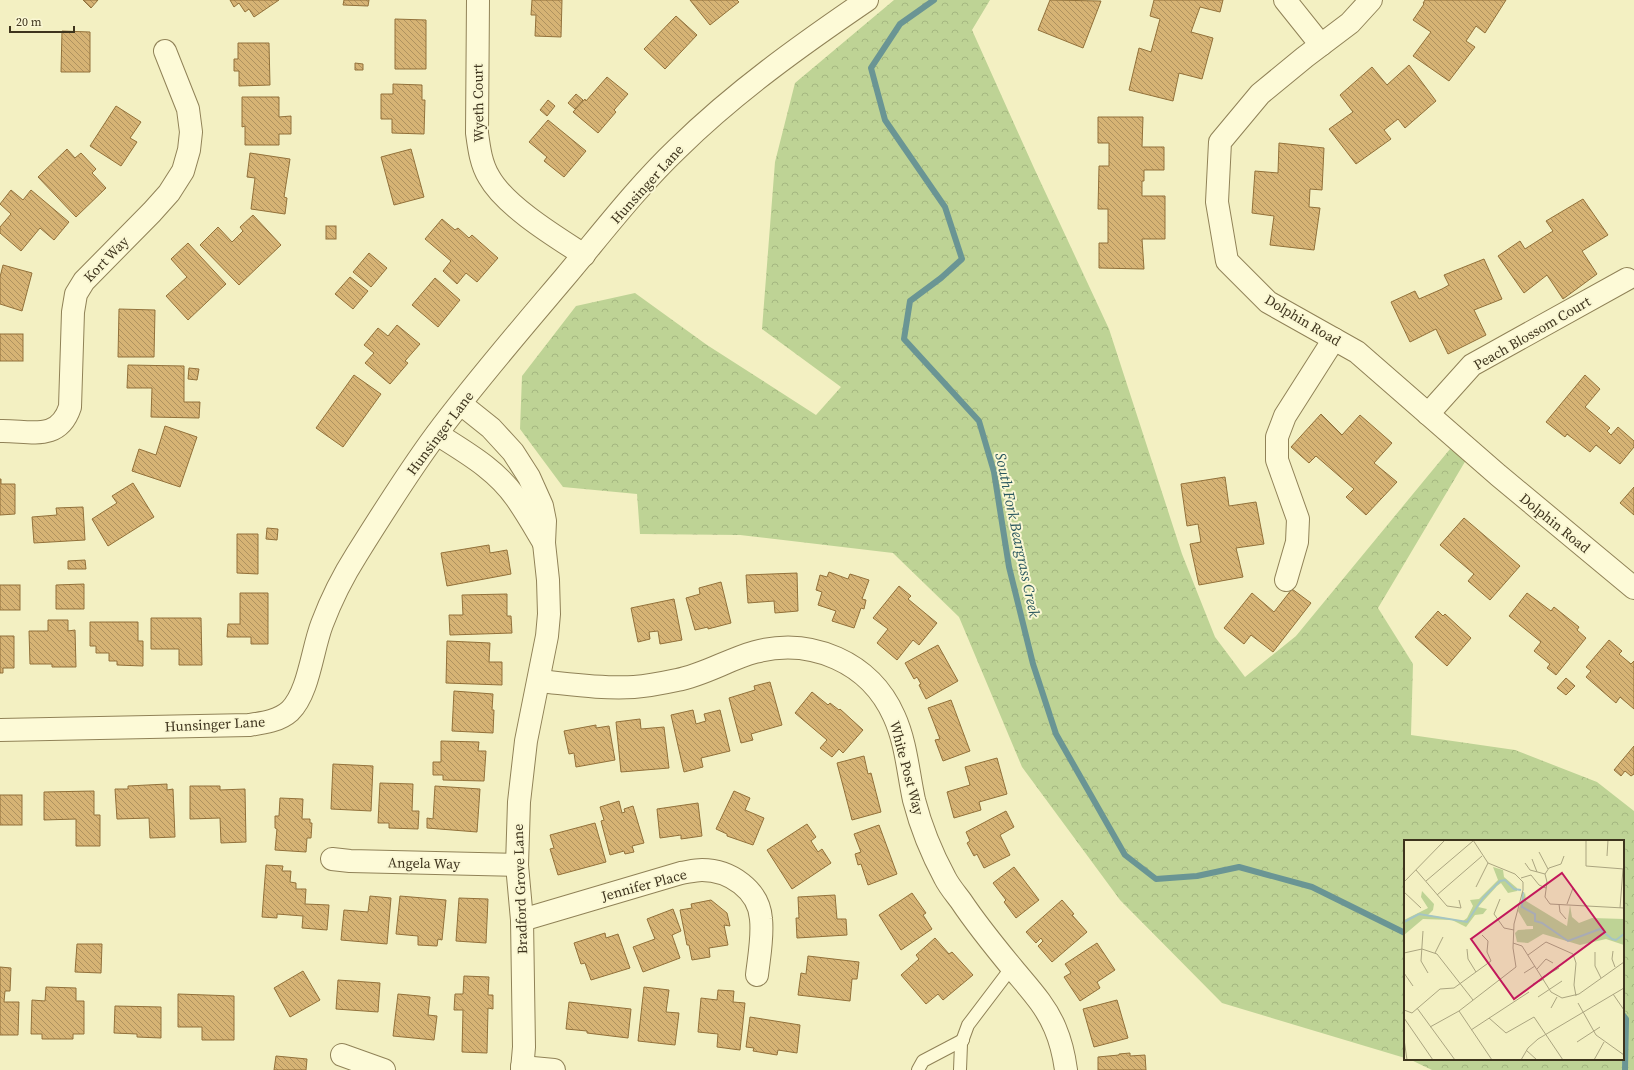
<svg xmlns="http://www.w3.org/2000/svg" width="1634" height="1070" viewBox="0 0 1634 1070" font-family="'Source Serif 4',serif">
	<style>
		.forest { fill: url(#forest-crowns) }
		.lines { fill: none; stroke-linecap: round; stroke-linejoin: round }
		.stream { stroke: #6a9594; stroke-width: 6 }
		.building { fill: url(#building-back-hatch); stroke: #92713a }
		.lane-casing { stroke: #908257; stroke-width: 14 }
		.street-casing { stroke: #908257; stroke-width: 24 }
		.lane { stroke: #fdfad7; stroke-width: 12 }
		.street { stroke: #fdfad7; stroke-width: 22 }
		.labels { text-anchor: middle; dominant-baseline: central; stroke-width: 4; stroke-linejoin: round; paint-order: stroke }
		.street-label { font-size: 14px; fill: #3e341d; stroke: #faf7d3 }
		.water-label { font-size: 15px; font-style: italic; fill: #2a575f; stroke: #faf7d3 }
		.inset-river { fill: none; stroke: #a5c5c3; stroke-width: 2 }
		.inset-road { fill: none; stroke: #aba580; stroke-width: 1 }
		.view { fill: #c2185b; fill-opacity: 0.15; stroke: #c2185b; stroke-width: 2 }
		.inset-edge { fill: none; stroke: #3e341d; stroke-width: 2 }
	</style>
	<defs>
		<pattern id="forest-crowns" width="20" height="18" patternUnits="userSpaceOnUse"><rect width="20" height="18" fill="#bed395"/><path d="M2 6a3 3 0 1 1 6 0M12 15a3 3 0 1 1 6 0" fill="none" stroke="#a4b680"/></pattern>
		<pattern id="building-back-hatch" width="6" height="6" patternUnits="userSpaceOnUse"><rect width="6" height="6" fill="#d6b374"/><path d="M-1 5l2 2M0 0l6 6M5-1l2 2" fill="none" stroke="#af925f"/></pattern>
	</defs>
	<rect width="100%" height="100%" fill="#f3f0c2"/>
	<!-- forest -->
	<polygon class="forest" points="894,0 990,0 972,30 1034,168 1109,329 1182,554 1215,637 1245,677 1296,636 1450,449 1466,460 1378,608 1413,664 1411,735 1515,750 1597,782 1634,811 1634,1070 1432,1070 1409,1059 1623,1059 1623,841 1405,841 1405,1058 1222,1003 1120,900 1022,767 959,617 893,553 740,535 640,534 637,494 563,487 520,429 522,376 576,306 635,293 707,345 816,415 841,387 762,329 775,162 795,83"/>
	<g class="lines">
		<!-- stream -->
		<g class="stream">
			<polyline points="934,0 900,24 871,68 885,120 945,207 962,259 941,278 910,301 904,339 979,421 994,472 1009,567 1033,664 1056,734 1125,855 1156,879 1197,876 1239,867 1312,887 1405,933"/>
			<polyline points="1623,1015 1626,1019 1625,1070"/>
		</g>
	</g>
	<!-- building -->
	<g class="building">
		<polygon points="83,0 98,0 91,8"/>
		<polygon points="230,0 279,0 254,17 249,9 245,12 239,3 234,7"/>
		<polygon points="344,0 369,0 368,6 343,5"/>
		<polygon points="532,0 562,0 561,37 535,36 536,15 531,15"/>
		<polygon points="690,0 737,0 739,2 710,25"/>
		<polygon points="1050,0 1101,1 1083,48 1038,30"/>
		<polygon points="1154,0 1223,0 1220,12 1200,7 1191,32 1213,38 1202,79 1179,73 1173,101 1129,90 1139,48 1151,52 1160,19 1150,16"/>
		<polygon points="1425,0 1506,0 1485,33 1476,26 1466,41 1475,47 1449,81 1413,56 1431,32 1413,20 1424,4 1423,3"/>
		<polygon points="676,16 697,35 665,69 644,49"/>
		<polygon points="395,19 426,20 426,69 395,69"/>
		<polygon points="62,31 90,32 90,72 61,72"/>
		<polygon points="238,43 269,43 270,85 239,86 239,71 234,71 234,59 238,59"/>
		<polygon points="355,63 363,64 363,70 355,70"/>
		<polygon points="1409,65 1436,101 1405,128 1398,119 1384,130 1391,139 1356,164 1329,129 1353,112 1340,95 1372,67 1387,85"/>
		<polygon points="607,77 628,94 614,110 616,112 598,133 573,112 585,99 586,101"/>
		<polygon points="393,84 422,85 422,100 425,100 424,134 392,133 392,119 381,119 381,94 393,94"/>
		<polygon points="576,94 583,100 575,109 568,103"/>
		<polygon points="242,97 279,97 279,117 291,116 291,134 279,134 279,145 245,145 245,126 242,127"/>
		<polygon points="548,100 555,106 547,116 540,110"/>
		<polygon points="116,106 141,122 130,138 137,142 121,166 90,146"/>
		<polygon points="1098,117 1143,117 1142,147 1164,147 1164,170 1144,170 1144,181 1142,181 1142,196 1165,196 1165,239 1142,239 1144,269 1099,268 1099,243 1108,243 1108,209 1098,209 1099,166 1109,166 1109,143 1098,143"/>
		<polygon points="548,120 586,151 564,177 544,161 547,157 529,142"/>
		<polygon points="1279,143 1324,148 1322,190 1310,189 1309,207 1320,208 1314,250 1270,245 1274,216 1252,213 1255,171 1278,173"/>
		<polygon points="67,149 75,158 81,153 96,169 92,173 106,188 76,217 38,177"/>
		<polygon points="411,149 424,197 394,205 381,157"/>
		<polygon points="250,153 290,159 284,197 287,198 285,214 251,209 255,178 247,177"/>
		<polygon points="11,190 23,200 31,190 69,222 54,240 40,228 21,251 0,233 0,227 11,214 0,204"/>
		<polygon points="1583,199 1608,235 1582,251 1597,274 1563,299 1547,275 1524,293 1498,256 1520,241 1525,249 1553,231 1546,221"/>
		<polygon points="253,215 281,245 239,285 200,245 218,227 232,242 243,231 240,227"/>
		<polygon points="442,219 455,230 458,228 469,238 472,235 498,258 477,282 466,273 457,284 443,271 451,261 425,239"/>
		<rect x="326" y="226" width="10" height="13"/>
		<polygon points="188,243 226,284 188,320 166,296 187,277 171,259"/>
		<polygon points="369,253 387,268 371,287 353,272"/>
		<polygon points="1484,259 1502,299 1474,310 1486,335 1448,354 1436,329 1410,342 1391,302 1415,291 1419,299 1442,289 1449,285 1444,275"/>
		<polygon points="3,265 32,273 22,311 0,304 0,277"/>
		<polygon points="350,277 368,291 353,309 335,294"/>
		<polygon points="435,278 460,300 438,327 412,305"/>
		<polygon points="119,309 155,310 154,357 118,357"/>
		<polygon points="397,325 420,344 405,361 408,363 390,384 365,363 374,353 364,345 378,328 388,336"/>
		<rect x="0" y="334" width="23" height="27"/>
		<polygon points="128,365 184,366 184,402 200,402 199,418 151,417 152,388 127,388"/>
		<polygon points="189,368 199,369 197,380 188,379"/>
		<polygon points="354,375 381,394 343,447 316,428"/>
		<polygon points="1585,375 1600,389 1585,407 1610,428 1607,431 1611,435 1618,427 1634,441 1634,447 1620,464 1596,445 1590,452 1567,434 1565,437 1546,422"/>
		<polygon points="1321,414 1342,435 1360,415 1392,443 1374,463 1397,482 1366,515 1346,497 1354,489 1316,456 1309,463 1291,447"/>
		<polygon points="165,426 197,437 180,487 132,471 139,449 156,455"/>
		<polygon points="1225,477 1229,506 1256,502 1264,544 1236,548 1243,577 1199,585 1190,544 1201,542 1198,524 1187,526 1181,484"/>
		<polygon points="0,479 1,479 1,484 15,484 15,514 0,515"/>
		<polygon points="133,483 154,517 108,546 92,519 117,503 112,496"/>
		<polygon points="1634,487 1634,515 1620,503"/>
		<polygon points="83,507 85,540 34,543 32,517 57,515 56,508"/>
		<polygon points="1464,518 1520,566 1490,600 1468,581 1474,574 1440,545"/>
		<polygon points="267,528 278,529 277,540 266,539"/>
		<polygon points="237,534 258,534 258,574 237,573"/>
		<polygon points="489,545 490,553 507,550 511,574 447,586 441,553"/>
		<polygon points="85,560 86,569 68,569 68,561"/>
		<polygon points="829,572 848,579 850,574 869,580 862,599 866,600 864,609 861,608 854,628 832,621 836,611 818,605 822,592 816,590 820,575 827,577"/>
		<polygon points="797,573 798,611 775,613 774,601 748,603 746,575"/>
		<polygon points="721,582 731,623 708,629 708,627 695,630 686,598 700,594 699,588"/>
		<polygon points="84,584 84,609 56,609 56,585"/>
		<rect x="0" y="585" width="20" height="25"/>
		<polygon points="899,586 911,596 908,599 937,623 919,645 913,640 897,660 877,643 888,629 873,618"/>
		<polygon points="1292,589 1311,603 1273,652 1251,635 1244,644 1224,628 1252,593 1274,612"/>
		<polygon points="240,593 268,593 268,644 251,644 251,637 227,637 228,624 240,624"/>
		<polygon points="1527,593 1551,611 1554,607 1579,627 1577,630 1586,638 1556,675 1547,668 1550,664 1534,651 1541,642 1509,616"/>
		<polygon points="507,594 507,616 511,616 512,633 450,635 449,615 463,615 462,595"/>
		<polygon points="674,599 682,640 660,644 658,631 649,632 650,639 638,642 631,608"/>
		<polygon points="1438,611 1443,616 1445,614 1471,638 1447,666 1415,637"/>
		<polygon points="151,618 201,618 202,665 179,665 179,649 151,649"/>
		<polygon points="48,620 68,620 68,631 75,630 76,667 52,667 52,664 30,664 29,631 48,631"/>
		<polygon points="90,622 138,622 138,641 143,641 143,666 117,665 117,661 109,661 109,653 96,653 96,646 90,646"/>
		<polygon points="0,636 14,636 14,668 3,668 3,673 0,673"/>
		<polygon points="1609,640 1622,651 1619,654 1631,664 1634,661 1634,709 1620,697 1616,703 1586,677 1591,671 1586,667"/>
		<polygon points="447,641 490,643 489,662 502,662 502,685 446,683"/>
		<polygon points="938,645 958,681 926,699 919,685 921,684 917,677 914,679 905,663"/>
		<polygon points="1566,678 1575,686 1566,695 1557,688"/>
		<polygon points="770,682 782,725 751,734 753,740 741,743 729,698 755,690 754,686"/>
		<polygon points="454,691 493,694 492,710 494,710 493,733 452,731"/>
		<polygon points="812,692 828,705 830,703 839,710 840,709 863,730 843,753 839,749 832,757 820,748 827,740 795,713"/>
		<polygon points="951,700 970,751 943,761 935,740 940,739 928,708"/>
		<polygon points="693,710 696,724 706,721 704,714 720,710 730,751 701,758 703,767 684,772 671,715"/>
		<polygon points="640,719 641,729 664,727 669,768 621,772 616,722"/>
		<polygon points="596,725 596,728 609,726 615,760 576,767 574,753 569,754 564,731"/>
		<polygon points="441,741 479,742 478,751 486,751 484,781 443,780 443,775 433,775 433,762 441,762"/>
		<polygon points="1634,746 1634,774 1631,776 1625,771 1621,776 1614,770"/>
		<polygon points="864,756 868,774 871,773 881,812 852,820 837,763"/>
		<polygon points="997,758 1007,794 979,802 981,810 954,818 947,792 970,785 965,767"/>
		<polygon points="333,764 373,766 371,811 331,809"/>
		<polygon points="380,783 413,784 412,811 419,811 418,829 389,828 389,823 378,823"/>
		<polygon points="167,784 167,790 173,789 175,837 150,838 149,818 117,819 115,789 128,789 128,786"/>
		<polygon points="190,786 220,786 220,790 245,789 246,842 221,843 220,818 190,819"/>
		<polygon points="435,786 480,789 477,832 427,828 427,818 433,819"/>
		<polygon points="94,791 94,815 100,815 100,846 76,846 76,819 44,820 44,792"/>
		<polygon points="734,791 750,798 745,810 764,818 753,845 727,836 727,834 716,829"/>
		<rect x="0" y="795" width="22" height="30"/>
		<polygon points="280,798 303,799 302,819 310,819 310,823 312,823 311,838 307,838 306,852 275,850 277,829 275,828 275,816 279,816"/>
		<polygon points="619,801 622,813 625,812 624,809 633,806 644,843 632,846 634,852 625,854 624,851 610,855 601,821 604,820 600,807"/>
		<polygon points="698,803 702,836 681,839 681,835 660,838 657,809"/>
		<polygon points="1006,811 1014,827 1000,835 1010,855 984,868 977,854 974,856 967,843 970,841 966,832"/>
		<polygon points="595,823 606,862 558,875 550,849 554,848 550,835"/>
		<polygon points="807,824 816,837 811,841 818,852 822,849 831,863 792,889 767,850"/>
		<polygon points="879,825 897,874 868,885 861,864 858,865 855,854 861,852 854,834"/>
		<polygon points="266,865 283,866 282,871 291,871 290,882 296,883 296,889 306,889 305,904 329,905 327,930 302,928 303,916 277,914 277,918 262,917"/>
		<polygon points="1014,867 1039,900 1016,918 1004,902 1006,900 993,883"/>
		<polygon points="912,893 926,913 923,915 932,929 901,950 879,915"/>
		<polygon points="835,895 837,919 846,919 847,935 797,938 796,918 799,918 798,897"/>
		<polygon points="370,896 391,898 387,944 341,940 344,910 368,912"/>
		<polygon points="400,896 446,900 442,940 438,939 437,946 418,945 418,936 396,934"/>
		<polygon points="459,898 488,899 486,943 456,941"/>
		<polygon points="711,900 727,913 730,926 724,925 728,945 709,948 710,957 692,960 689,945 687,945 680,910 692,908 691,904"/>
		<polygon points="1062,900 1074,914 1072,915 1087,932 1052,962 1038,946 1043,941 1041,938 1036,943 1026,932"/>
		<polygon points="673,909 681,931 672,935 680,958 643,972 633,947 655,939 647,919"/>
		<polygon points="605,933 606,938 618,934 630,968 591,980 585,963 581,964 574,943"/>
		<polygon points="935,938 949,954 952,952 973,975 943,1000 938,994 926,1004 901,975 919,959 916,955"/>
		<polygon points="1097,943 1115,970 1097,982 1100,988 1080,1001 1064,977 1071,973 1065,964"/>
		<polygon points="77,944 102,944 101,973 75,972"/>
		<polygon points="808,956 859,962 857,979 852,979 850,1001 798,995 801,973 806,974"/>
		<polygon points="0,967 11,968 10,991 5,991 4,1002 19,1002 18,1035 0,1035"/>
		<polygon points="303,971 320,1000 290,1017 274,988"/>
		<polygon points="464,976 489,977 488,995 493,995 493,1009 488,1008 487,1053 462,1052 463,1010 454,1010 455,994 463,994"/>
		<polygon points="338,980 380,983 378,1012 336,1009"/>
		<polygon points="46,987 76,988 76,1001 84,1001 84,1034 73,1034 73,1039 42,1039 42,1034 31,1034 32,1000 45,1001"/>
		<polygon points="644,987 669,990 666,1012 679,1013 675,1045 638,1041"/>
		<polygon points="718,990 734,991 733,1002 745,1003 740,1050 717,1047 718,1034 698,1032 701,998 717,1000"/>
		<polygon points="178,994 234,996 234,1040 202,1040 202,1027 178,1027"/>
		<polygon points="398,994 430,997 428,1015 437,1016 434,1040 393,1036"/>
		<polygon points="1117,1000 1128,1038 1094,1047 1083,1009"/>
		<polygon points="569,1002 631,1009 628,1038 587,1033 587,1031 566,1029"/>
		<polygon points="115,1006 161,1007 161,1038 137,1037 137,1034 114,1033"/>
		<polygon points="750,1017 800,1025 797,1053 778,1050 777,1055 753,1051 754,1048 746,1047"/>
		<polygon points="1130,1053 1130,1056 1145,1055 1146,1070 1098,1070 1098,1057 1119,1055 1119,1054"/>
		<polygon points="276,1056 307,1059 306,1070 274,1070"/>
	</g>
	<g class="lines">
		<defs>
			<g id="lane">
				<polyline points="918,1070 923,1061 963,1040"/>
				<polyline points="960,1070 961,1044 968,1025 1012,967"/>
			</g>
			<g id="street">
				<path d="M478 0 477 133C479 148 481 164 489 177 505 206 556 237 584 255"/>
				<polyline points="1285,0 1321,45"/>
				<polyline points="1371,0 1350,23 1305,57 1260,94 1220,142 1217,202 1227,261 1268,302 1357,352 1498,475 1634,588"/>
				<polyline points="461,404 491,428 513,452 529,477 542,506 545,521 544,543 548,580 549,614 547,636 526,741 519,802 517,865 522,920 524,1047 522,1070"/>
				<polyline points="1428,414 1472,365 1627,279"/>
				<path d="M0 431C29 430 58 443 70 407L73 312 76 294 84 281 152 212 169 193 183 171 189 150 191 132 188 109 165 51"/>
				<path d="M437 434C465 452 496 469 516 498 526 512 535 528 544 543"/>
				<polyline points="1286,580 1297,542 1298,519 1277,460 1277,437 1285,416 1334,339"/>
				<path d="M539 681C570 684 602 689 634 687 648 686 663 683 677 680 704 675 729 659 755 652 811 637 870 662 894 716 906 742 908 772 914 800 921 827 932 854 945 878 949 886 955 893 961 901 977 925 995 947 1014 970 1029 988 1046 1006 1055 1028 1061 1042 1064 1055 1066 1070"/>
				<path d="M0 730 249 725C263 723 279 721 290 711 309 692 312 650 322 624 331 600 343 576 357 554 382 514 407 474 435 436 476 381 521 329 565 277 602 233 637 187 678 148 735 92 801 45 867 0"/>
				<polyline points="332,859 350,861 517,865"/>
				<path d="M522 920 681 873C688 872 695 870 702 870 730 870 759 890 761 919 763 937 759 957 757 975"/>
				<polyline points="342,1055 384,1070"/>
				<polyline points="522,1067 554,1070"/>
			</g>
		</defs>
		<!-- lane casing -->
		<use href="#lane" class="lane-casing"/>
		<!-- street casing -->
		<use href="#street" class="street-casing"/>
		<!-- lane -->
		<use href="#lane" class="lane"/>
		<!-- street -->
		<use href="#street" class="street"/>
	</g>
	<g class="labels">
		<!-- street labels -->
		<g class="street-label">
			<text transform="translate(478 103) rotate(-91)">Wyeth Court</text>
			<text transform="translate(647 184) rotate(-48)">Hunsinger Lane</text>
			<text transform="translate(106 259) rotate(-46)">Kort Way</text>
			<text transform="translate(1303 320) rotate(31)">Dolphin Road</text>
			<text transform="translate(1532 333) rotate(-30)">Peach Blossom Court</text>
			<text transform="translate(440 433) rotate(-53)">Hunsinger Lane</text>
			<text transform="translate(1555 523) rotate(39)">Dolphin Road</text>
			<text transform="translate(215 724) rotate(-3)">Hunsinger Lane</text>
			<text transform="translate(907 768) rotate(75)">White Post Way</text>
			<text transform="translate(424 863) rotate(1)">Angela Way</text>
			<text transform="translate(644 885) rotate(-15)">Jennifer Place</text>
			<text transform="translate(520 889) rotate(-92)">Bradford Grove Lane</text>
		</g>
		<!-- water labels -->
		<g class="water-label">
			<text transform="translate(1018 535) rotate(78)">South Fork Beargrass Creek</text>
		</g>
	</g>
	<!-- overview -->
	<g transform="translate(1404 840)">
		<rect width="220" height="220" fill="#f3f0c2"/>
		<path d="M89 27 99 30 100 37 113 48V51L104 53 97 43 93 46 74 67 83 69 79 74 71 75 62 87 48 80 19 79 0 95V80L24 68 17 57 18 51 30 64 29 70 24 75 59 81 63 78 69 66 66 60 75 59 94 40ZM121 52 122 61 163 86 166 65 168 77 175 83 188 78 220 79V105L202 99 176 105 139 94 124 103 113 102 111 93 114 90 129 89V86H123L114 71Z" fill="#bed395"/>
		<path class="inset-river" d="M119 52 118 67 131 74V81L138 83 164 101 196 89 208 99 212 100 220 94M0 82 15 74 63 82 79 58 96 41 101 40 110 49 117 50"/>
		<path class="inset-road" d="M182 0V26L220 29M135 12 144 29M203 16 204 0M128 19 133 32M121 23 126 30 141 34M12 30 43 66 57 68 55 60M141 34 143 42 141 57 146 64 220 68M141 34 145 28 157 24 160 16M117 38 127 35 135 45 142 48M22 41 69 1M0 42 41 0M72 47 84 23M0 52 17 68M33 55 78 16M96 59 90 74 100 88 110 90M155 64 156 72 162 79M163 64 169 48M216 68 219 29M19 91 17 121 24 133M109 103 118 106 147 152 158 158 175 154 220 122M63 109 64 119 72 132M209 111 208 119 211 127M191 112V126L197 138M0 113 18 109 33 114 69 160M31 113 39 97M124 115 142 102 169 114 172 123 170 145 172 156M133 129 142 119 149 123M0 133 9 146M120 133 131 126M139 137 155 128M129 144 140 139M209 154 220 170M134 157 158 141M174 163 192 195 220 215M13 168 51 220M147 168 153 157M0 170 8 173 36 149 50 148 87 121 83 112 84 101 78 95M55 171 88 220M0 178 29 220M85 178 102 193 130 177 159 220M26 187 55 171 112 127 109 108 110 84 119 50V42L111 34 84 23 69 0M67 190 125 152M0 199 3 220M173 202 196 187M122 210 133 220M117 220 124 208 134 199 220 148M190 220 200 202"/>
		<path class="view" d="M158 33 201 92 110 159 67 99Z"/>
		<rect width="220" height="220" class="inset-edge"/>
	</g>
	<!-- scale -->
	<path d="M10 26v6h64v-6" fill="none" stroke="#3e341d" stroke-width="2"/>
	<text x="16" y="26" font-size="12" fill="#3e341d" stroke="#faf7d3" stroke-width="3" paint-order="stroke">20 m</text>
</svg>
